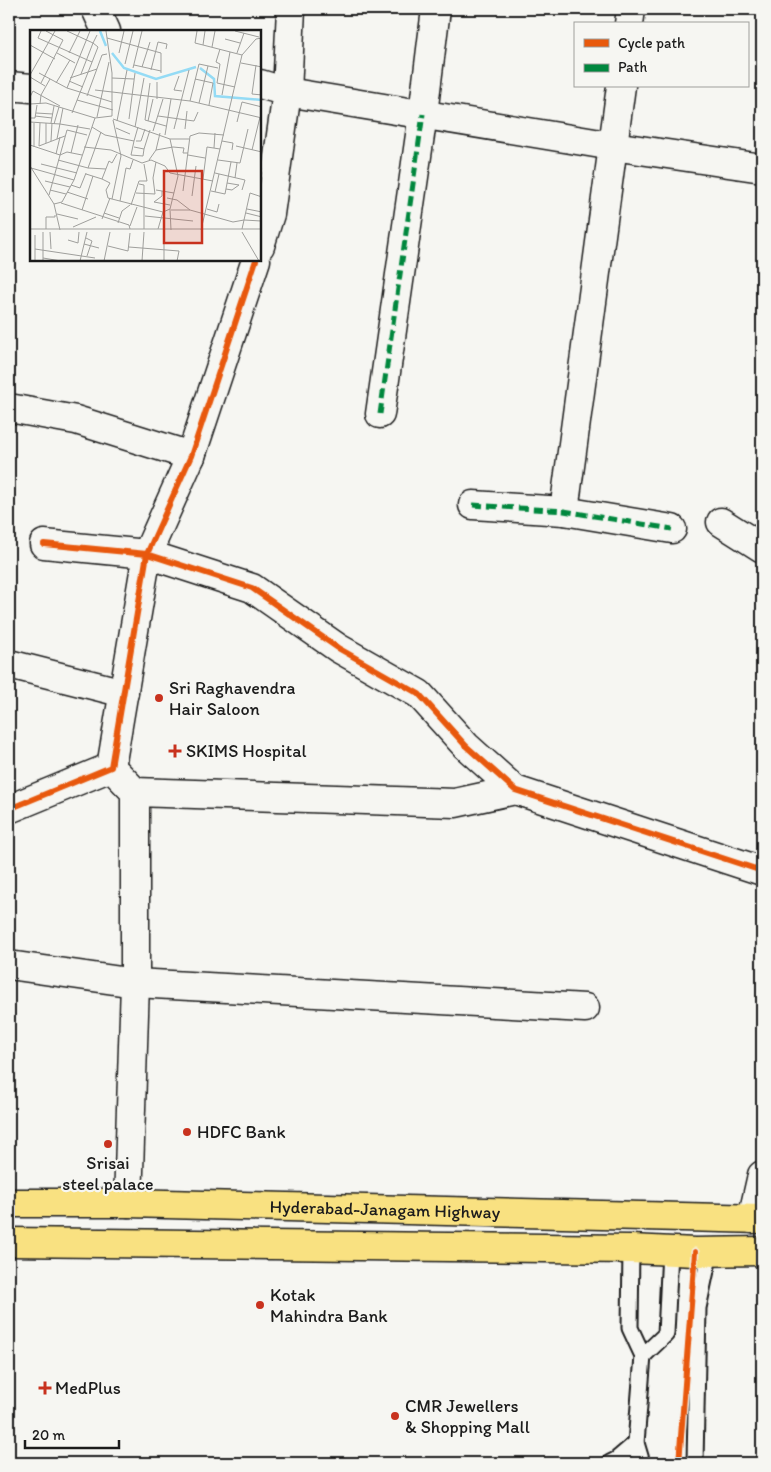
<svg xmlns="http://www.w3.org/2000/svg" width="771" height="1472" viewBox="0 0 771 1472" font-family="Itim,sans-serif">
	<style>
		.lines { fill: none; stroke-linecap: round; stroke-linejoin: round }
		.lane-casing { stroke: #1c1c1c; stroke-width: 19 }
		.street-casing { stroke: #1c1c1c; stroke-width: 31 }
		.highway-casing { stroke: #1c1c1c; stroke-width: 31 }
		.lane { stroke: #f6f6f2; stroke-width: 15 }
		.street { stroke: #f6f6f2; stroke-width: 28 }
		.highway { stroke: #f9e181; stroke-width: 28 }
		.quiet { stroke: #00873e; stroke-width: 5; stroke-dasharray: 10 5; stroke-linecap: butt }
		.cycleway-casing { stroke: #f6f6f2; stroke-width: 9 }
		.cycleway { stroke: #e8590c; stroke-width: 6 }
		.poi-dot { fill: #c8321e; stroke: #f6f6f2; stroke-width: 2 }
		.labels { text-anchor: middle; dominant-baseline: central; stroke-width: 4.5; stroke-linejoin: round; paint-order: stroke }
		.poi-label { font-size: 18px; fill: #1c1c1c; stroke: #f6f6f2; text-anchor: start }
		.street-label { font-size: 18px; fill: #1c1c1c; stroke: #f6f6f2 }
		.inset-river { fill: none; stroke: #94dbf5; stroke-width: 2.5 }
		.inset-road { fill: none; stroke: #9f9f9c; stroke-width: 1 }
		.view { fill: #c8321e; fill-opacity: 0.15; stroke: #c8321e; stroke-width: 2.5 }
		.inset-edge { fill: none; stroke: #1c1c1c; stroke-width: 2.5 }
	</style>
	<rect width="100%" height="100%" fill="#f6f6f2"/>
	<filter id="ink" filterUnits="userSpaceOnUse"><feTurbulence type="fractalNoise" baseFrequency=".02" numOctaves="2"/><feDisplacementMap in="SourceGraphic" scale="10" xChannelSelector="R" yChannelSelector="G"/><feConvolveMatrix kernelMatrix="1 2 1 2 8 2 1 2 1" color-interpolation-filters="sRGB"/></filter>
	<g filter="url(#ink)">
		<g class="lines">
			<defs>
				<g id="lane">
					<polyline points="631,1249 630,1328 643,1356 636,1443 642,1463"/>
					<polyline points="643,1356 666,1334 670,1251"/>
					<polyline points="610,1463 616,1460 636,1443"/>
					<polyline points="695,1463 698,1308 710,1252"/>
				</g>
				<g id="street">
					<polyline points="96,9 106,31"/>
					<polyline points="629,24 631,9"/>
					<polyline points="260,84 287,92 613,146 762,168"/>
					<polyline points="9,86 31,88"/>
					<polyline points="260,246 270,214 287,92 291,9"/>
					<polyline points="9,408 76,420 191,456"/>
					<polyline points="380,414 423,114 436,9"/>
					<polyline points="473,505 564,511 672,529"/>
					<polyline points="564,511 621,86"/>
					<polyline points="721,522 762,548"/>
					<polyline points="44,544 147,554 252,588 338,648 419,694 466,746 515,790 762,871"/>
					<polyline points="9,664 124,693"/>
					<polyline points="111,767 135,792 135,983 128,1203"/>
					<polyline points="135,792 455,803 515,790"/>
					<polyline points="9,809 111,767 147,554 191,456 256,260"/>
					<polyline points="9,965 135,983 585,1008"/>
					<polyline points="752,1219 762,1175"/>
				</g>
				<g id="highway">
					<path id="s1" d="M9 1203H128L762 1219"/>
					<polyline points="9,1242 631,1249 695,1252 762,1251"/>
				</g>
			</defs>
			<!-- lane casing -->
			<use href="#lane" class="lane-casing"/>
			<!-- street casing -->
			<use href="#street" class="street-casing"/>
			<!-- highway casing -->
			<use href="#highway" class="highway-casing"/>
			<!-- lane -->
			<use href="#lane" class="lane"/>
			<!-- street -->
			<use href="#street" class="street"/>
			<!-- highway -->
			<use href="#highway" class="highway"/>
			<!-- quiet -->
			<g class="quiet">
				<polyline points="380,414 423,114"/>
				<polyline points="473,505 564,511 672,529"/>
			</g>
			<defs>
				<g id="cycleway">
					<polyline points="44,544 147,554 252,588 338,648 419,694 466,746 515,790 762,871"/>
					<polyline points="9,809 111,767 147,554 191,456 256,260"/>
					<polyline points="679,1463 695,1252"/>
				</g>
			</defs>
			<!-- cycleway casing -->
			<use href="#cycleway" class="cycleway-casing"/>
			<!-- cycleway -->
			<use href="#cycleway" class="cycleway"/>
		</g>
	</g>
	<!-- markers -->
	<g class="poi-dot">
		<circle cx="159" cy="698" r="5"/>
		<path d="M172.5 743.5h5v5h5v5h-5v5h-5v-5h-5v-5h5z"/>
		<circle cx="187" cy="1132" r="5"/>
		<circle cx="108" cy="1144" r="5"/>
		<circle cx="260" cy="1305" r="5"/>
		<path d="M42.5 1380.5h5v5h5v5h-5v5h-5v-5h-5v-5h5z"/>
		<circle cx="395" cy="1416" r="5"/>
	</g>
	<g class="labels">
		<!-- poi labels -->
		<g class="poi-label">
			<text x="169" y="688">Sri Raghavendra<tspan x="169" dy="21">Hair Saloon</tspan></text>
			<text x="186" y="751">SKIMS Hospital</text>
			<text x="197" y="1132">HDFC Bank</text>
			<text x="108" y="1163" text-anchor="middle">Srisai<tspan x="108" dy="21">steel palace</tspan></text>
			<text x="270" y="1295">Kotak<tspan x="270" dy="21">Mahindra Bank</tspan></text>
			<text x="55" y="1388">MedPlus</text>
			<text x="405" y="1406">CMR Jewellers<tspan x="405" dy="21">&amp; Shopping Mall</tspan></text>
		</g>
		<!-- street labels -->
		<g class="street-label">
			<text stroke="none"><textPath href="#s1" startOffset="376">Hyderabad-Janagam Highway</textPath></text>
		</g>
	</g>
	<!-- overview -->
	<g transform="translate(30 30)">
		<rect width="231" height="231" fill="#f6f6f2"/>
		<path class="inset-river" d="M70 1 76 16M82 23 94 38 126 49 166 37M170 38 184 49 185 66 232 70"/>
		<path class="inset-road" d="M11 1 8 8 62 32M37 1 63 13 67 5M167 1 165 13 173 15M175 1 173 15 212 25M205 1 229 7M77 8 131 23V43M195 9 210 13M0 15 25 29M182 17 185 1M190 19 186 32 190 34 187 53 205 57M27 23 45 33M39 23 50 1M89 23 94 1M207 23 214 3M211 33 232 37M95 34 103 1M104 35 131 41M226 35 222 64 232 65M112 37 120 12M103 38 112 1M121 40 128 12 137 14 136 19M9 43 37 58 82 72M0 45 25 1M149 46 144 60 152 61M0 47 15 56M40 48 67 39M82 48 104 49M165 49 183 53 179 75M39 51 53 57M11 53 33 10 16 1M26 53 40 30M120 53 115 90 136 96M37 58 60 1M65 60 160 71 232 88M192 65 200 22M57 66 72 25 77 24M0 67 3 61 30 76M127 69V52M47 70 83 80M160 71 169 34 188 38M169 73 178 36M0 74 16 73 65 88M10 74 11 65 20 49M6 83 23 84M42 83 68 17 63 13 51 44M5 86 22 88M128 86 164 91 168 82M67 87 79 32M0 88H5L7 75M83 89 140 109 148 146 140 179 133 182 128 199M99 89 105 43M87 91 97 40M118 91 123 69M0 92 30 94M207 92 212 72 232 77M21 93 24 76M24 94 29 77M30 94 60 99M62 97 75 105 104 111 108 97M105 97 114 48M86 98 100 104M144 99 159 40M155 99 157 81M123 101 133 69M135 105 141 69M27 109 33 78M140 109H159M21 111 22 93M106 111H111L115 99M192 111 203 113 202 120M16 113V93M0 115 30 125 37 122 52 125M9 116 35 106M9 116 10 93M206 116 232 122M4 117V93M54 117 81 120 112 133 121 130 135 136 140 143 183 151M104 117 114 119 113 126 101 125 104 111M184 118 185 103M114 119 120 100M126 120 130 103M222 120 230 87M41 123 48 95M26 124 30 107M158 125 175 128M28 130 58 138 76 139M119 130 126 120 143 117 154 118 153 123H158M188 130 210 133 218 99M11 134 47 143M0 136 24 174 30 200M1 138 44 150M58 138 71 102M185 143 215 150 212 160M56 144 72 149 79 131 82 133 87 124M205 148 207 133M72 149 80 153 76 160 78 168 133 182M173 149 177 117 190 119M15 151 40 157M109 154 114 155V199M41 155 50 158 56 143M196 159 202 160 209 155 197 153M20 160 36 164M126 160 144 163M132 161V166L124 172 140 175M153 161 160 106 169 103 194 105M181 161 195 164 201 132M37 162 58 169M185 162 189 144M106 163 125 164 123 148 126 132M19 165 37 100 57 105M162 166 166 136M137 168 147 170 160 180 203 192 214 190 220 163 232 167M82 169 91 126 83 90M90 171 96 138 100 139 103 130M31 173 99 195 100 199M24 174 32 172 44 150 65 88 82 86V43L76 1M101 175 109 151H117L114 134M140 179 141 200M177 179 187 182 189 174M217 179 232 182M52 180 63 146M141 180H160M74 183 89 188M216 183 232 187M27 184 48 189M115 186 163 191M72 189 80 168M88 193 92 181 100 175M100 196 107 177M43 197 66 187M0 199H232M16 199V187H25V185M212 199 214 190 231 191M171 200 212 25 226 9 232 8M13 202V231M20 202 21 219M134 202V231M212 202 229 231M5 205V231M56 208 62 211 57 226M38 210 48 213 49 202M54 214 69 218M78 216 98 221 100 203M99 217 149 221 147 231M5 219 65 228M13 228 31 231M50 231 57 202M74 231 80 202M112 231 114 202M120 231H139"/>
		<path class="view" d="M134 141H172V213H134Z"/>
		<rect width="231" height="231" class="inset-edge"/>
	</g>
	<!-- margin -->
	<rect width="771" height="1472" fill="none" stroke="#f6f6f2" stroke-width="30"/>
	<rect x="15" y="15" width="741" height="1442" fill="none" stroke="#1c1c1c" stroke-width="2" filter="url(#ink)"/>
	<!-- legend -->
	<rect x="574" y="22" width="175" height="65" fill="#f6f6f2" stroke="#9f9f9c"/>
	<rect x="584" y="39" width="25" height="8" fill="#e8590c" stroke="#9f9f9c"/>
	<text x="618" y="48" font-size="15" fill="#1c1c1c">Cycle path</text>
	<rect x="584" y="64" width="25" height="8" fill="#00873e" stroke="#9f9f9c"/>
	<text x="618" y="72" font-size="15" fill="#1c1c1c">Path</text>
	<!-- scale -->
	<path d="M25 1440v8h94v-8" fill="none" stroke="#1c1c1c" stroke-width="2.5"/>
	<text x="32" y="1440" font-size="15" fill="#1c1c1c" stroke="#f6f6f2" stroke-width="4" paint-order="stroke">20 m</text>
</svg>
